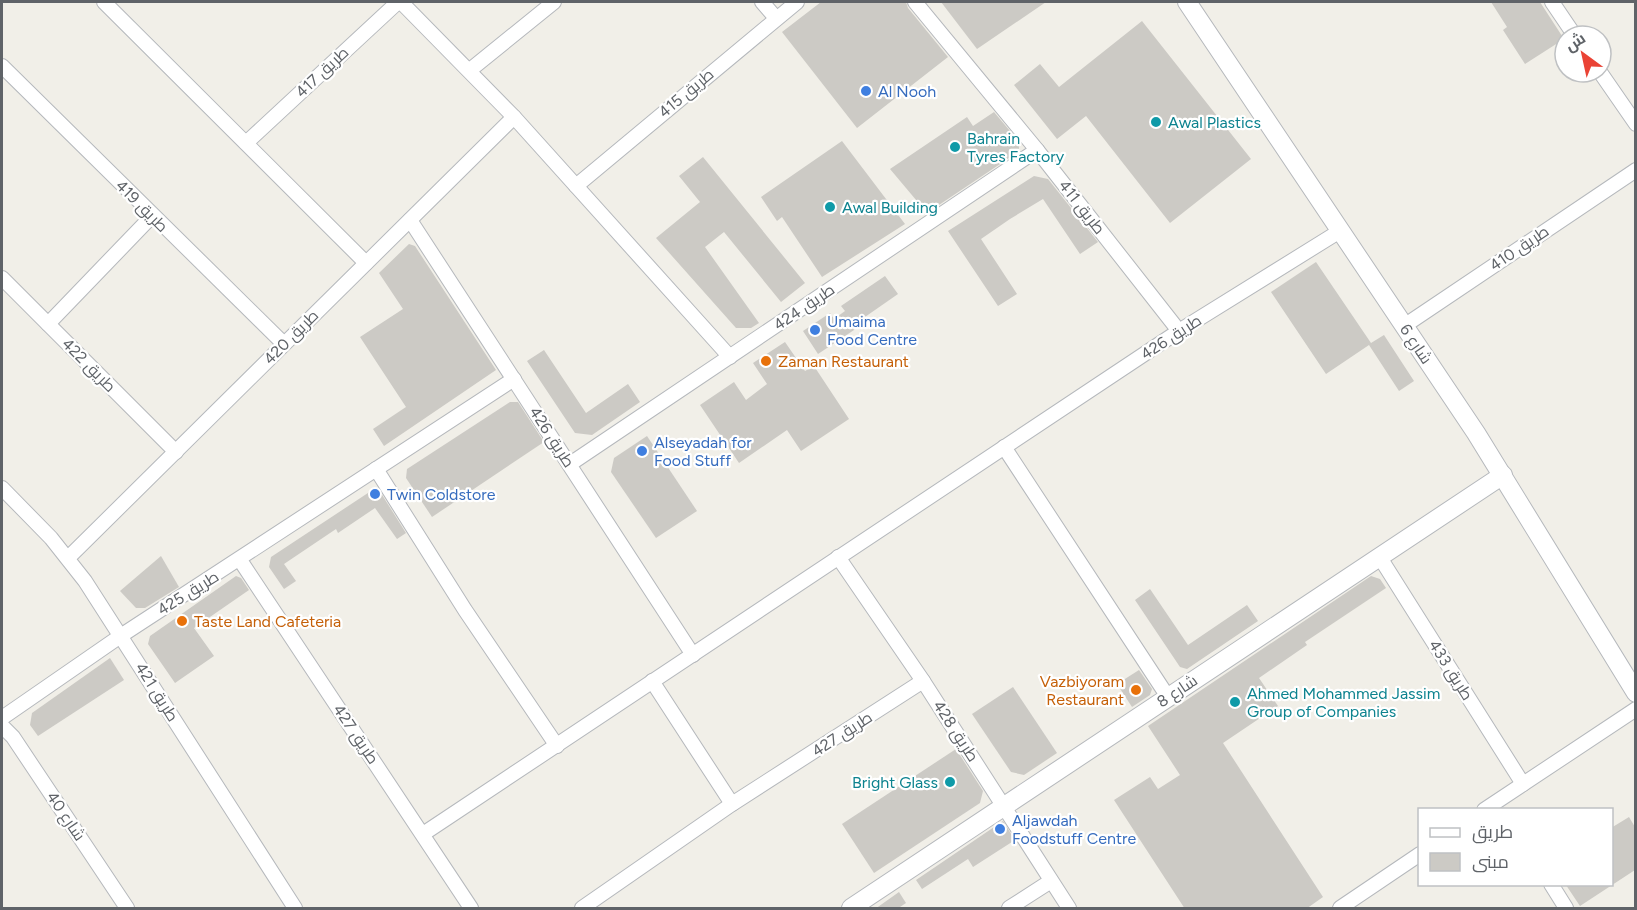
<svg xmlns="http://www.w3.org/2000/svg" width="1637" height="910" viewBox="0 0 1637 910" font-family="Figtree,Cairo,sans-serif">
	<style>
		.building { fill: #cccac5 }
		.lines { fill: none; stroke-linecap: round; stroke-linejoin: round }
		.minor-casing { stroke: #b5b8bc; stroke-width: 16 }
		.tertiary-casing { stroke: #b5b8bc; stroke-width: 20 }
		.minor { stroke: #fff; stroke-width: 14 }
		.tertiary { stroke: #fff; stroke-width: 18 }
		.shop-dot { fill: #3f7fe0; stroke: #fff; stroke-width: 2 }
		.culture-dot { fill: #0f9aa8; stroke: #fff; stroke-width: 2 }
		.food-dot { fill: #e8710a; stroke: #fff; stroke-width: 2 }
		.labels { text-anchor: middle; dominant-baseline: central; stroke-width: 4.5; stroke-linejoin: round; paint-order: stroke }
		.street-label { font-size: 16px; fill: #5f6368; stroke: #fff }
		.shop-label { font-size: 16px; fill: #366cbe; stroke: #fff; text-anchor: start }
		.culture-label { font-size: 16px; fill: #0d838f; stroke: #fff; text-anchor: start }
		.food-label { font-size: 16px; fill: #c56008; stroke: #fff; text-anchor: start }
	</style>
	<rect width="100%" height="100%" fill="#f1efe8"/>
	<!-- building -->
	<g class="building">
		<polygon points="821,2 906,2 908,8 948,57 857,128 782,32"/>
		<polygon points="941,2 1046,2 977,49"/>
		<polygon points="1491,2 1540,2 1564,39 1525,64 1503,30 1507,27"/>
		<polygon points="1142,21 1251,159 1170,223 1086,116 1057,139 1014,85 1040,64 1059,87"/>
		<polygon points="994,112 1020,143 1018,152 927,213 890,169 967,117 973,126"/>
		<polygon points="842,141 905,224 822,277 782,217 777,221 761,197"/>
		<polygon points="703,157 805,283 781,302 724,232 705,247 759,323 751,328 736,328 656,238 700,202 679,176"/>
		<polygon points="1034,176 1048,179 1098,242 1080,254 1043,199 1010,219 981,239 1017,294 998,306 948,231"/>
		<polygon points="409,244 415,246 496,370 384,446 373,429 406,407 360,337 403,309 379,273"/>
		<polygon points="1316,262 1371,343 1384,335 1414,381 1399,391 1369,345 1326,374 1271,292"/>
		<polygon points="885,276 898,294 852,326 854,330 818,354 803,331 830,313 834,319 845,311 841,306"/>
		<polygon points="785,342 805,371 814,366 849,419 801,451 787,430 739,463 700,405 734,382 746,400 767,384 753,363"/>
		<polygon points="544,350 586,413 628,384 640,402 592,435 575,433 527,361"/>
		<polygon points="510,402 518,402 544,442 432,517 406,478 407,469"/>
		<polygon points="647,436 697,511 656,538 611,472 614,458"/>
		<polygon points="374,489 379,490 406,533 397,539 375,508 338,533 336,529 284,564 296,581 284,589 269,567 271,557"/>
		<polygon points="161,556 179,587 145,608 136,608 120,591"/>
		<polygon points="236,576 241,578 249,590 194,628 214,656 175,683 148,644 150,636"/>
		<polygon points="1371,576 1380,579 1386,588 1305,642 1307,645 1259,678 1278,706 1223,743 1323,897 1306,909 1185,909 1114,800 1150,777 1158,789 1180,775 1148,726"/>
		<polygon points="1150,589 1188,645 1247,605 1258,621 1187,669 1180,667 1135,600"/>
		<polygon points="110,658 124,680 38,736 30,725 32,713"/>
		<polygon points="1139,670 1152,689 1150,695 1132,707 1117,684"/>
		<polygon points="1013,687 1057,753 1024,775 1011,772 972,714"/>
		<polygon points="956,749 983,791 980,803 874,873 842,824"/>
		<polygon points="1629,817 1635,827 1635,870 1580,906 1566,885 1611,885 1611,828"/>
		<polygon points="1003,821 1015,840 973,867 968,859 922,889 916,880"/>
		<polygon points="899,892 906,903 897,909 875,909"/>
	</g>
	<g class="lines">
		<defs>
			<g id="minor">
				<polyline points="104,2 366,263"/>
				<polyline points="401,2 514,117 730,357"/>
				<polyline points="762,2 776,18"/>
				<polyline points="915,2 1037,150 1179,331"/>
				<polyline points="1552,2 1575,36"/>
				<polyline points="2,66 284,344"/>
				<polyline points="470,70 554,2"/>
				<polyline points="1600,72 1636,124"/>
				<polyline points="246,143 398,2"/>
				<polyline points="576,186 797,2"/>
				<polyline points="410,220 693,655"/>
				<polyline points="2,278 176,452"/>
				<polyline points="48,324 152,216"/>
				<polyline points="1404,326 1636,170"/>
				<polyline points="1004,447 1168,697"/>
				<polyline points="570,464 1037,150"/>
				<polyline points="376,469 465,610 557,746"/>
				<polyline points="2,488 51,538 85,581 295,908"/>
				<polyline points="1379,556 1523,784"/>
				<polyline points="838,557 923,681 1069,908"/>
				<polyline points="68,558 514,117"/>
				<polyline points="240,560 471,908"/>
				<polyline points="652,681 732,804"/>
				<polyline points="2,718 122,635 514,379"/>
				<polyline points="2,726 13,737 127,908"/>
				<polyline points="1484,810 1636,709"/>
				<polyline points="423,834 1179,331 1340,231"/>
				<polyline points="1551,884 1566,908"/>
				<polyline points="582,908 732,804 923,681"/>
				<polyline points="1009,908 1051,881"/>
				<polyline points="1340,908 1420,854"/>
			</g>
			<g id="tertiary">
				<polyline points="1187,2 1476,433 1636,693"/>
				<polyline points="851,908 1503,475"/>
			</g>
		</defs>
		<!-- minor casing -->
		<use href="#minor" class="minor-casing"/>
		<!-- tertiary casing -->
		<use href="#tertiary" class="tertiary-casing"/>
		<!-- minor -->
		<use href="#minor" class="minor"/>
		<!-- tertiary -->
		<use href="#tertiary" class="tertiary"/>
	</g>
	<!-- markers -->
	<g class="shop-dot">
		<circle cx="866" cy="91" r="6"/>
		<circle cx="815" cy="330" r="6"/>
		<circle cx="642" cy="451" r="6"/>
		<circle cx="375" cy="494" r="6"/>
		<circle cx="1000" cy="829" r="6"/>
	</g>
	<g class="culture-dot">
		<circle cx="1156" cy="122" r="6"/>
		<circle cx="955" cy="147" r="6"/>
		<circle cx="830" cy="207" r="6"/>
		<circle cx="1235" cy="702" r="6"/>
		<circle cx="950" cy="782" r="6"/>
	</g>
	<g class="food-dot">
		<circle cx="766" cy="361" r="6"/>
		<circle cx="182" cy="621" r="6"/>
		<circle cx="1136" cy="690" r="6"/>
	</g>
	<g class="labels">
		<!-- street labels -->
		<g class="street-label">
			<text transform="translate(322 72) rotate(-43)">طريق 417</text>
			<text transform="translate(686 93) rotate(-40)">طريق 415</text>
			<text transform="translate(142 206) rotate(45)">طريق 419</text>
			<text transform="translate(1082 207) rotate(52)">طريق 411</text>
			<text transform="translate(1519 248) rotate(-34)">طريق 410</text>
			<text transform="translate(804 307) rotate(-34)">طريق 424</text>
			<text transform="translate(291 337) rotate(-45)">طريق 420</text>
			<text transform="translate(1171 337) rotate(-33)">طريق 426</text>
			<text transform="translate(1416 344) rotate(56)">شارع 6</text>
			<text transform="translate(89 365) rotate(45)">طريق 422</text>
			<text transform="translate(552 437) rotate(57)">طريق 426</text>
			<text transform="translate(188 593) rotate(-32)">طريق 425</text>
			<text transform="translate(1451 670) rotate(58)">طريق 433</text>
			<text transform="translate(1177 691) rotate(-34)">شارع 8</text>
			<text transform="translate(157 692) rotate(58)">طريق 421</text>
			<text transform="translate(956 731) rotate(57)">طريق 428</text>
			<text transform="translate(356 734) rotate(56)">طريق 427</text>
			<text transform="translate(842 734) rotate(-33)">طريق 427</text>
			<text transform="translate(66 816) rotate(56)">شارع 40</text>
		</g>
		<!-- shop labels -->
		<g class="shop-label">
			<text x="878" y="91">Al Nooh</text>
			<text x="827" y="321">Umaima<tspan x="827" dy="18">Food Centre</tspan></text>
			<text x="654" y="442">Alseyadah for<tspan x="654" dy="18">Food Stuff</tspan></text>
			<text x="387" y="494">Twin Coldstore</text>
			<text x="1012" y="820">Aljawdah<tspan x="1012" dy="18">Foodstuff Centre</tspan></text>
		</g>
		<!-- culture labels -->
		<g class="culture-label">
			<text x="1168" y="122">Awal Plastics</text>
			<text x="967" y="138">Bahrain<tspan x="967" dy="18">Tyres Factory</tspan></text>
			<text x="842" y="207">Awal Building</text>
			<text x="1247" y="693">Ahmed Mohammed Jassim<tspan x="1247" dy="18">Group of Companies</tspan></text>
			<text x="938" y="782" text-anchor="end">Bright Glass</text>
		</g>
		<!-- food labels -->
		<g class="food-label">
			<text x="778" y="361">Zaman Restaurant</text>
			<text x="194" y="621">Taste Land Cafeteria</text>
			<text x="1124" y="681" text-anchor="end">Vazbiyoram<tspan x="1124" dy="18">Restaurant</tspan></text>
		</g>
	</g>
	<!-- border -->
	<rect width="1637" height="910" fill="none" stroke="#5f6368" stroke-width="6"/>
	<!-- legend -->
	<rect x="1418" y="808" width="195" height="78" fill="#ffffff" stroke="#bfc1c3" stroke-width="1.5"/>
	<rect x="1430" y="828" width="30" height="9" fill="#ffffff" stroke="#bfc1c3" stroke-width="1.5"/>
	<text x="1472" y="838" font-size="18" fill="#5f6368">طريق</text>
	<rect x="1430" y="853" width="30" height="18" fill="#cccac5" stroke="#bfc1c3" stroke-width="1.5"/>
	<text x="1472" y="868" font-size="18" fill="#5f6368">مبنى</text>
	<!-- north arrow -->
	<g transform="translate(1583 54) rotate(327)"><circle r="28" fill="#ffffff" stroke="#bfc1c3" stroke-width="1.5"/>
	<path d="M0-4.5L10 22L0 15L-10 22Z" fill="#ea4335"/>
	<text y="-9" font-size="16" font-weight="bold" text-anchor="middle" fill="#5f6368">ش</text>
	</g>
</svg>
